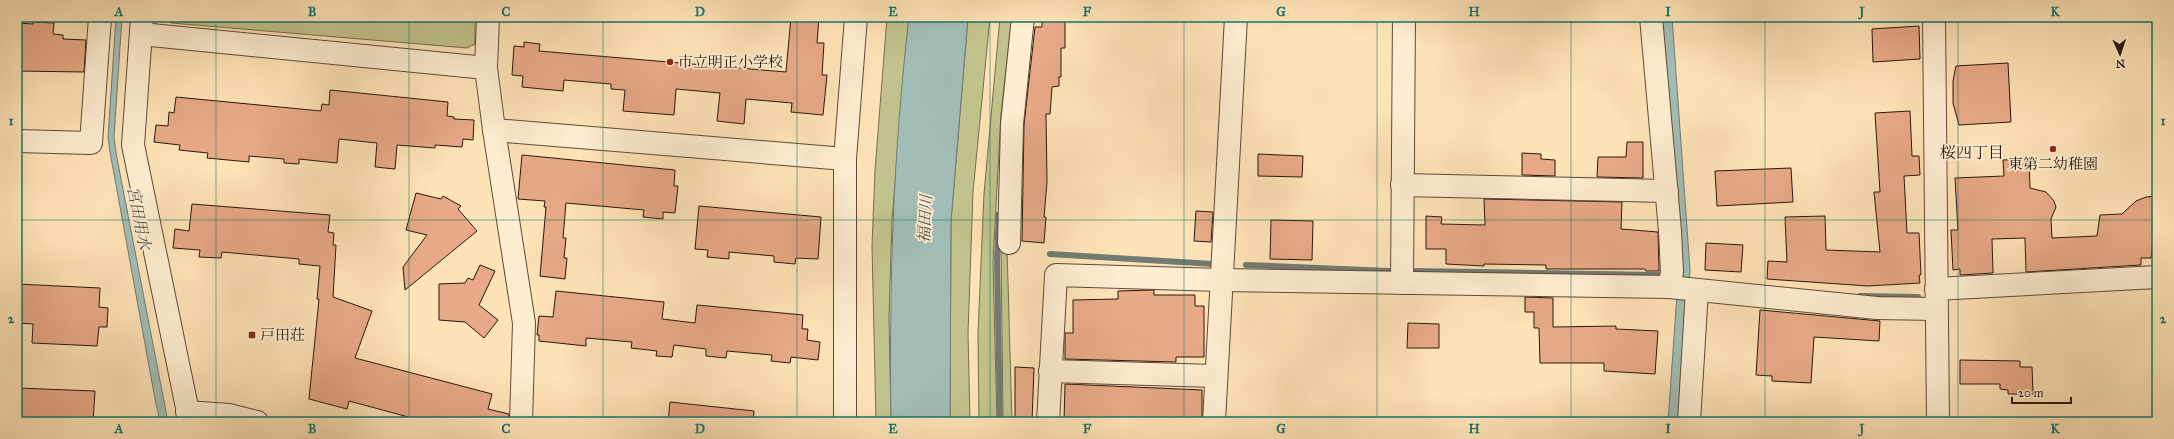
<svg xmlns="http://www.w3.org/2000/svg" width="2174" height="439" viewBox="0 0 2174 439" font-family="'IM FELL Great Primer','Noto Serif JP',serif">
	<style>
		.green { fill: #c2c38c; stroke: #766d4e }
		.water { fill: #a2bdb6; stroke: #727b73 }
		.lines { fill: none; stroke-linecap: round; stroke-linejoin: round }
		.stream { stroke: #727b73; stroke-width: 6 }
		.building { fill: #e8a986; stroke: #29170f }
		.minor-casing { stroke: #5e4a39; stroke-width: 24 }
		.minor { stroke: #feedd0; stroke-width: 22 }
		.grid { fill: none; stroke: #0f766e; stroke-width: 1; stroke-opacity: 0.55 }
		.poi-dot { fill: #8f2418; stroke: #feedd0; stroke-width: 1.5 }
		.labels { text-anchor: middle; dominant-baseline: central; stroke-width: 3.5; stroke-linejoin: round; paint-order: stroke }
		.poi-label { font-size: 15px; fill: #29170f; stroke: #feedd0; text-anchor: start }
		.neighbourhood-label { font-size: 16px; fill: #29170f; stroke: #feedd0 }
		.water-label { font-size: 16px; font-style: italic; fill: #535149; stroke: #feedd0 }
		.neatline { fill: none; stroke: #0f766e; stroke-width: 1.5 }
		.grid-label { font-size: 13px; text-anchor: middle; font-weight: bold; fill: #0f766e }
	</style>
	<rect width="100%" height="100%" fill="#fee3b6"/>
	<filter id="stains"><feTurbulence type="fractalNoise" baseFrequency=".005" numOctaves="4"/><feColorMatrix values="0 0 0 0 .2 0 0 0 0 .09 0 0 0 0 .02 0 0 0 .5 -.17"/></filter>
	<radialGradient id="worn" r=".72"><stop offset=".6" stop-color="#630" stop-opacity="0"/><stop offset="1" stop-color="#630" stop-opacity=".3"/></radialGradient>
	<!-- green -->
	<g class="green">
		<polygon points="165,17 475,17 475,44 467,48 171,23"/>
		<polygon points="887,17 909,17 892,220 889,317 891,422 876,422 872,246 875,170"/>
		<polygon points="968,17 990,17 973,192 968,333 970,422 950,422 951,221"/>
		<polygon points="1000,17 1012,17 1001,114 993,262 997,422 979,422 978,333 984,194"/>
		<polygon points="1001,247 1007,247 1012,422 1003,422"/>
	</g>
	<!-- water -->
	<g class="water">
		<polygon points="116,17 122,17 114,137 116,153 168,422 160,422 155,399 110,152 108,137"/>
		<path d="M909 17H968L951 221 950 422H891C889 286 893 153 909 17Z"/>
		<polygon points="1661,17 1672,17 1690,270 1679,422 1668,422 1677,294"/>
	</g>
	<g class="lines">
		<!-- stream -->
		<g class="stream">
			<polyline points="999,214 997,259 1000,422"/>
			<polyline points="1050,254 1213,264"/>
			<polyline points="1246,265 1389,271"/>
			<polyline points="1413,271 1658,275"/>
			<polyline points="1860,296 1918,297"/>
		</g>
	</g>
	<!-- building -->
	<g class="building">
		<polygon points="791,17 819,17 817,43 824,43 822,75 827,75 823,115 791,112 792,103 746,99 744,124 717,121 720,93 676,89 674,115 623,111 625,90 611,89 611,84 564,80 563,91 522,87 523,76 512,75 514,46 524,47 524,42 540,44 539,51 786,72"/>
		<polygon points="1042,17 1065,17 1065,48 1061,48 1061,77 1059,77 1059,86 1052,87 1050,114 1046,114 1047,182 1044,217 1046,217 1044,243 1022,241 1024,125 1035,27 1042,27"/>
		<polygon points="33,22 54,23 53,34 63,35 63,39 86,40 84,72 17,71 17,23 33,24"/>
		<polygon points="1919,26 1920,59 1873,62 1872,29"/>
		<polygon points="2008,63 2011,122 1959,125 1953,103 1953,81 1956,66"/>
		<polygon points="330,90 448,102 447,116 454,117 454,119 474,120 473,140 463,139 462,147 435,145 435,148 397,145 395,169 375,167 377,143 339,139 337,163 299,159 299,164 284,163 284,159 249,156 249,162 207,158 208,153 179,150 180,145 154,142 156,125 168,126 169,112 174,113 176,97 321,111 322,104 329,105"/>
		<polygon points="1910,111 1912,156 1919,156 1920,175 1904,176 1907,233 1919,233 1921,275 1919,275 1920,283 1868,286 1767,279 1768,261 1787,262 1785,217 1825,216 1826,250 1880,252 1874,192 1880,192 1875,113"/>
		<polygon points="1627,142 1643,142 1643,178 1597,177 1598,157 1626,157"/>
		<polygon points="1522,153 1541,154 1541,159 1555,160 1555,176 1522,175"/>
		<polygon points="1258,154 1303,156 1302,177 1258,176"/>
		<polygon points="522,155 675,170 674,186 678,186 675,213 663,212 663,219 643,217 644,210 566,203 563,238 566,238 564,258 567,258 565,279 540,276 546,207 544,207 545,201 518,199"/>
		<polygon points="2029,159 2030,188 2046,192 2054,201 2056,207 2051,219 2052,238 2097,236 2100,215 2122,214 2136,201 2146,197 2157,196 2151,258 2141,258 2141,265 2026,272 2025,238 1992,239 1993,273 1960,275 1960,269 1953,270 1951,230 1958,230 1955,178 2004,176 2003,160"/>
		<polygon points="1791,168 1793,202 1717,206 1715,171"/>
		<polygon points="416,193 441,199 443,196 461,206 458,209 477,231 405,290 403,267 427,235 406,230"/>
		<polygon points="1484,199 1622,202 1621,229 1658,232 1659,271 1646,271 1645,269 1546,269 1546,265 1484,264 1484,266 1446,264 1446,249 1426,249 1426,216 1442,217 1441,224 1485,225"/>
		<polygon points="192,204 330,215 328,232 334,233 333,245 336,245 333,297 372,311 355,358 492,394 488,409 509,414 509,422 427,422 349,401 347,409 309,399 319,299 317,299 320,266 299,264 299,259 222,252 221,258 199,257 200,250 173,248 175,229 189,231"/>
		<polygon points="699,206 821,217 818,259 796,258 795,264 774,262 774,256 729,252 729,259 707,257 708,250 695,249"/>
		<polygon points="1196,211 1213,212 1211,242 1194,241"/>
		<polygon points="1271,220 1313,221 1312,260 1270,259"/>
		<polygon points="1706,243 1743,245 1741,272 1705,270"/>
		<polygon points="480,265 495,271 479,305 498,320 484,338 465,322 439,320 439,284 465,283 468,278 473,280"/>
		<polygon points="17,284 100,288 99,307 108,308 107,327 99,327 97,346 32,343 33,324 17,323"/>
		<polygon points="1154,290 1154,295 1195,295 1195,306 1204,306 1204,357 1176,357 1176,362 1065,359 1065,333 1073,333 1073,300 1118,299 1118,291"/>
		<polygon points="556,291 664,302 662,319 695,323 697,305 803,315 802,329 808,329 807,340 820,342 818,360 791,357 790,363 771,361 772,355 727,351 726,358 706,356 706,349 674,345 672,357 656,356 657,351 631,348 632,342 586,338 586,346 539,341 539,335 537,335 539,316 553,317"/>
		<polygon points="1525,297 1553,298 1553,327 1616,326 1616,329 1658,331 1655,374 1604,371 1604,363 1540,363 1539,328 1534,328 1534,312 1525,312"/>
		<polygon points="1760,310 1880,321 1879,341 1814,337 1811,383 1772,381 1772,376 1756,375"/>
		<polygon points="1408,323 1439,324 1439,348 1407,348"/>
		<polygon points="1960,360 2020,361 2020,367 2032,367 2033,394 2008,394 2008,390 2000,389 2000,384 1960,384"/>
		<polygon points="1015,367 1034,368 1032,422 1015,422"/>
		<polygon points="1065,384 1202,390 1202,422 1064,422"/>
		<polygon points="17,388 95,391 93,422 17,422"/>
		<polygon points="670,402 754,411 753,422 668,422"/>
	</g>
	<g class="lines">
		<defs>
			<g id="minor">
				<polyline points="142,17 133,145 190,422"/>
				<polyline points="488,17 486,68 494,130 524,323 521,422"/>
				<polyline points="1651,17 1670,231 1672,272 1669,287"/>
				<polyline points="1934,17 1938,422"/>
				<polyline points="141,34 486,68"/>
				<polyline points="494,130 845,159"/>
				<polyline points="17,141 91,143 100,17"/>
				<polyline points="1402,185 1667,191"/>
				<polyline points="1009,243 1012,124 1023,17"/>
				<polyline points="1402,283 1404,17"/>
				<polyline points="1936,289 2157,277"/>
				<polyline points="1050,371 1215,376"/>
				<polyline points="187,412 229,415 257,422"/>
				<polyline points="845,422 845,159 856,17"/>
				<polyline points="1048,422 1056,275 1221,280 1669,287 1877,308 1936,309"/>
				<polyline points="1214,422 1236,17"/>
				<polyline points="1689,422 1697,290"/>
			</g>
		</defs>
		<!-- minor casing -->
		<use href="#minor" class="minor-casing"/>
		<!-- minor -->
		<use href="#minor" class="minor"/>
	</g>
	<!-- grid -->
	<path class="grid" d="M216 17V422M409 17V422M603 17V422M797 17V422M990 17V422M1184 17V422M1377 17V422M1571 17V422M1765 17V422M1958 17V422M17 220H2157"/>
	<!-- markers -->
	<g class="poi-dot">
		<circle cx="670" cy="62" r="4"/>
		<circle cx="2053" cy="149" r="4"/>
		<rect x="248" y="331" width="8" height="8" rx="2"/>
	</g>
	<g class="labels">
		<!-- poi labels -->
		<g class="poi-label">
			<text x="678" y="62">市立明正小学校</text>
			<text x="2053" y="164" text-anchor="middle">東第二幼稚園</text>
			<text x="260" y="335">戸田荘</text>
		</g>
		<!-- neighbourhood labels -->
		<g class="neighbourhood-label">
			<text x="1972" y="152">桜四丁目</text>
		</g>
		<!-- water labels -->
		<g class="water-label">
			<text transform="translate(139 218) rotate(79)">宮田用水</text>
			<text transform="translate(925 219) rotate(-87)">福田川</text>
		</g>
	</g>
	<!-- margin -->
	<rect width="2174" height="439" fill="none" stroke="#fee3b6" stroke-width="44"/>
	<!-- north arrow -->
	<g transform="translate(2120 54) rotate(177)" stroke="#feedd0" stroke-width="3" paint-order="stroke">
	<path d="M0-3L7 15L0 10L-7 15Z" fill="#29170f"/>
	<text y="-6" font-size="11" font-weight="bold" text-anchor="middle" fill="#29170f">N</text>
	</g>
	<!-- scale -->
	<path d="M2012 397v6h59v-6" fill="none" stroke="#29170f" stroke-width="2"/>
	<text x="2018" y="397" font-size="12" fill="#29170f" stroke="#feedd0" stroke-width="3" paint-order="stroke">20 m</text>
	<rect x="22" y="22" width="2130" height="395" class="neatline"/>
	<g class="grid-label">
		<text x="119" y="16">A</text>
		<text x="312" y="16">B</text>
		<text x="506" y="16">C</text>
		<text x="700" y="16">D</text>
		<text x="893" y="16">E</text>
		<text x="1087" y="16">F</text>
		<text x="1281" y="16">G</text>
		<text x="1474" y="16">H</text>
		<text x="1668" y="16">I</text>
		<text x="1862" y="16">J</text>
		<text x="2055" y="16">K</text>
		<text x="11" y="125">1</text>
		<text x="2163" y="125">1</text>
		<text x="11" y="323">2</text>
		<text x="2163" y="323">2</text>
		<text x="119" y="433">A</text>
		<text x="312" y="433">B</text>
		<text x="506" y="433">C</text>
		<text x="700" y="433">D</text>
		<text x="893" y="433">E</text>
		<text x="1087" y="433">F</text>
		<text x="1281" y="433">G</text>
		<text x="1474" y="433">H</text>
		<text x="1668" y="433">I</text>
		<text x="1862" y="433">J</text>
		<text x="2055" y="433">K</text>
	</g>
	<rect width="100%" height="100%" filter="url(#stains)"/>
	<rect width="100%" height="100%" fill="url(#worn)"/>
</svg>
